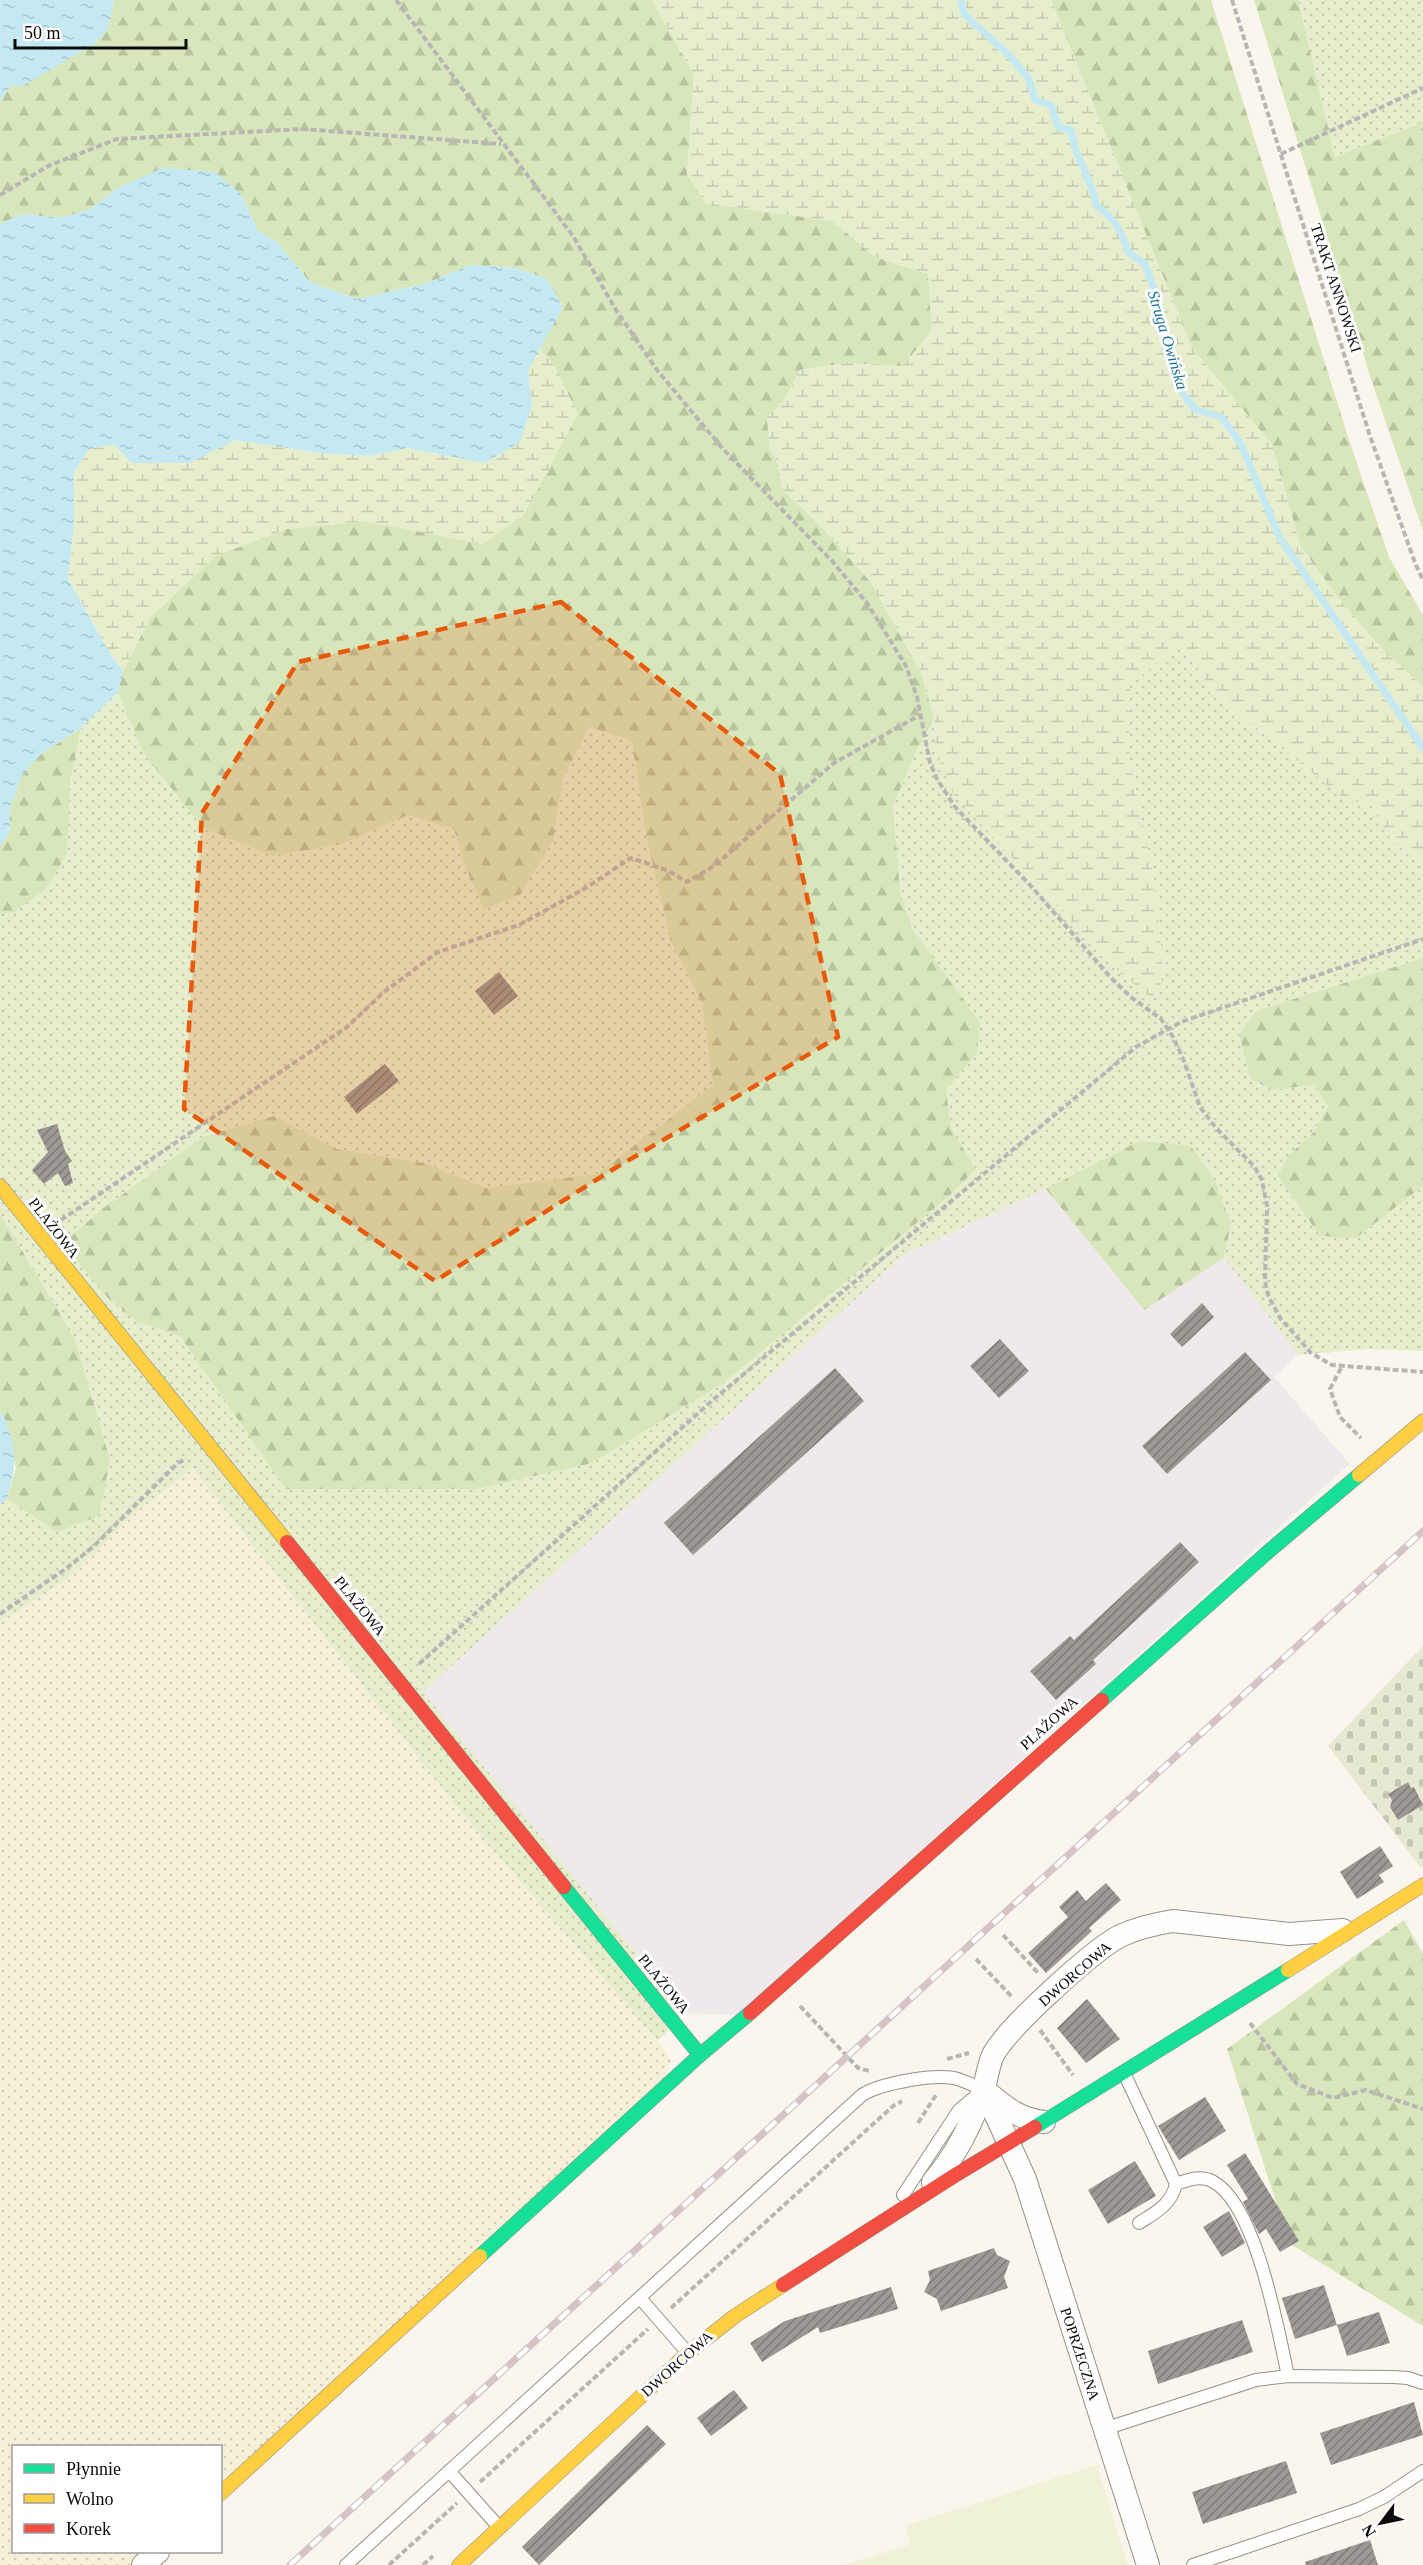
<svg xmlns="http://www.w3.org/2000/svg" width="1423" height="2565" viewBox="0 0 1423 2565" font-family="Georgia,serif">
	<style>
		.industrial { fill: #f0e9eb }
		.farmland { fill: url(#farmland-dots) }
		.grass { fill: url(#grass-dots) }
		.forest { fill: url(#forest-firs) }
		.wetland { fill: url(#wetland-marsh) }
		.cemetery { fill: url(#cemetery-stones) }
		.pitch { fill: #eff2d6 }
		.water { fill: url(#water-ripples) }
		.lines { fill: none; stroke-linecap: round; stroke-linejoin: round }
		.stream { stroke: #c4e9f3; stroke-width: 7 }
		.building { fill: url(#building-hatch) }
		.lane-casing { stroke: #92908c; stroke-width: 14 }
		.street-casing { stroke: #92908c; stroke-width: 24 }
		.fast-casing { stroke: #898783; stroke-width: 15 }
		.slow-casing { stroke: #898783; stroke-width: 15 }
		.jam-casing { stroke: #898783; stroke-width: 15 }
		.path { stroke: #b7b6b5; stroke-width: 4; stroke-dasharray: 6 3; stroke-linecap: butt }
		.lane { stroke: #fefefc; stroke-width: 12 }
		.street { stroke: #fefefc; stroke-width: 22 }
		.fast { stroke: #16e098; stroke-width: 14 }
		.slow { stroke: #ffcf43; stroke-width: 14 }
		.jam { stroke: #f24e42; stroke-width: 14 }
		.rail-casing { stroke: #d5c3c5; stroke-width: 7 }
		.rail { stroke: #fff; stroke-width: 4.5; stroke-dasharray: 14; stroke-linecap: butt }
		.marked { fill: #e8590c; fill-opacity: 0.2; stroke: #e8590c; stroke-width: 4.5; stroke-dasharray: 12 8; stroke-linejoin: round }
		.labels { text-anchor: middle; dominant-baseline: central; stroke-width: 6; stroke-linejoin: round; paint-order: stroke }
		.street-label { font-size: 15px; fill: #0a0a0a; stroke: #fff }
		.water-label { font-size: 16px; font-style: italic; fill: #15719a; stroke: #fff }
	</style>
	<defs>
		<pattern id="farmland-dots" width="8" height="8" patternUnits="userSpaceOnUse" patternTransform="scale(1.5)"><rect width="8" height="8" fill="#f7f0d9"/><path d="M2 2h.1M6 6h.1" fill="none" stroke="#d2ccb9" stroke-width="1.8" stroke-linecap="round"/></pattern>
		<pattern id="grass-dots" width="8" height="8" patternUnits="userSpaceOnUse" patternTransform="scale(1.5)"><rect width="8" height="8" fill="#e6eecd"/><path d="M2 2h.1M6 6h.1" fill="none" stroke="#c4cbaf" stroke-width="1.8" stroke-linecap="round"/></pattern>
		<pattern id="forest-firs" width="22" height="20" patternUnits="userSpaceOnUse" patternTransform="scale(1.5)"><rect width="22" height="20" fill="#d7e6bb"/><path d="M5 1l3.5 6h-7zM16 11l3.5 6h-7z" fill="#b7c49f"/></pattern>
		<pattern id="wetland-marsh" width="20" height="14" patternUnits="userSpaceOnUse" patternTransform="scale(1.5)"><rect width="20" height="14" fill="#e6eecd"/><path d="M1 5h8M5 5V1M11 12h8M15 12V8" fill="none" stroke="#c4cbaf"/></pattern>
		<pattern id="cemetery-stones" width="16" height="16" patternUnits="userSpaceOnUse" patternTransform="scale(1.5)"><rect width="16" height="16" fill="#e7e9d2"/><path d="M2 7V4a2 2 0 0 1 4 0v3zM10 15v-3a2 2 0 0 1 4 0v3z" fill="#c5c6b3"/></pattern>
		<pattern id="water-ripples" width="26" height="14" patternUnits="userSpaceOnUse" patternTransform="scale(1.5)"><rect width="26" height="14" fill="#c4e9f3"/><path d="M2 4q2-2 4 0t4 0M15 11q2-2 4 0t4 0" fill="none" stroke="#a7c6cf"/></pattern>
		<pattern id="building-hatch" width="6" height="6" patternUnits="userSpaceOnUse" patternTransform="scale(1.5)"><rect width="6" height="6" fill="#9c9894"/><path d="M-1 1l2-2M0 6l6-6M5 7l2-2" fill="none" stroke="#7d7a77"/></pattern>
	</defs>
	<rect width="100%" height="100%" fill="#faf6ed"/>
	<!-- industrial -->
	<polygon class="industrial" points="1046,1189 1144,1310 1224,1258 1298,1355 1274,1377 1350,1464 738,2015 685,2013 422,1692 904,1255"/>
	<!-- farmland -->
	<polygon class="farmland" points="193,1468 465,1817 643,2021 671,2059 666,2077 221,2485 220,2446 14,2446 14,2552 148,2552 133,2565 0,2565 0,1622 69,1578 135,1513"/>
	<!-- grass -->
	<g class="grass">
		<polygon points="1298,0 1423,0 1423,122 1335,157"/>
		<polygon points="1178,643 1216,695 1347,801 1369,802 1392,841 1423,865 1423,958 1256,1011 1272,1090 1314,1085 1328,1106 1313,1133 1288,1156 1356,1238 1423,1186 1423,1351 1368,1349 1298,1355 1224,1258 1231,1224 1215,1180 1191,1146 1139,1141 1046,1189 904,1255 423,1692 685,2013 658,2041 465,1817 193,1468 135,1513 69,1578 0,1622 0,1504 7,1499 57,1532 90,1394 75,1339 0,1214 0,914 14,912 68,815 70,783 81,728 118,692 143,752 341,844 407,815 454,829 465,866 553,840 563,779 589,727 632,741 646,836 671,942 702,1003 713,1085 597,1174 486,1188 424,1163 337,1149 274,1116 204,1136 102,1209 68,1239 138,1322 180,1336 287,1489 369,1488 592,1463 722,1384 948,1197 951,1129 946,1089 977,1054 936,964 912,928 900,891 893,806 920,743 934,718 935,749 980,823 1120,973 1154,998 1164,978 1154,878 1129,758 1130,686"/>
	</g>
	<!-- forest -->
	<g class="forest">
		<polygon points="114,0 652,0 694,75 687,174 705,203 832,221 875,257 928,274 932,330 903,367 847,363 800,370 785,399 769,445 778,465 782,489 820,525 870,581 922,674 934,718 920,743 893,806 900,891 912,928 980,1023 977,1054 946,1089 951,1129 976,1169 948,1197 722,1384 592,1463 476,1489 286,1489 180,1336 138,1322 108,1298 80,1265 68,1239 102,1209 204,1136 274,1116 337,1149 424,1163 486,1188 597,1174 713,1085 702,1003 671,942 646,836 632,741 589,727 563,779 553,840 520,895 484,909 465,866 454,829 408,815 341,844 273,856 202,827 143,752 118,692 123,671 150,618 215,556 286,529 365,521 483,544 553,363 539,349 563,307 547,279 515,268 471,265 427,283 357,299 310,282 276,241 258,231 241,194 118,188 90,209 61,218 22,214 0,224 0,101 10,86 108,29"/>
		<polygon points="1051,0 1211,0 1350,443 1389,557 1423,615 1423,687 1381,648 1338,598 1300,545 1272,445 1192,348"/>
		<polygon points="1254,0 1298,0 1335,157 1423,122 1423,531 1371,379"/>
		<polygon points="81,728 70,783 67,854 45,890 14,912 0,914 0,846 9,834 10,808 22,775 41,754"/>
		<polygon points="1423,958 1423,1186 1356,1238 1320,1236 1278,1176 1288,1156 1313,1133 1328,1106 1314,1085 1272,1090 1251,1079 1239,1034 1256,1011"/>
		<polygon points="1139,1141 1191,1146 1215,1180 1231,1224 1224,1258 1144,1310 1046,1189"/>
		<polygon points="0,1214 75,1339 110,1460 99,1516 57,1532 7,1499 16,1468 3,1415 0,1413"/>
		<polygon points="1404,1920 1423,1954 1423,2326 1292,2245 1277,2205 1227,2049"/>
	</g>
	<!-- wetland -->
	<g class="wetland">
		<polygon points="652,0 1051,0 1192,348 1272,445 1300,545 1338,598 1381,648 1423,687 1423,865 1392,841 1369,803 1347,801 1216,695 1178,643 1130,686 1129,758 1154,878 1164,978 1153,999 1120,973 954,795 935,749 934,718 922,674 870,581 820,525 782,489 778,465 769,445 767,417 785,399 800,370 847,363 903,366 932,330 928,274 875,257 832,221 705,203 687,174 694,75"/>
		<polygon points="539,349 553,363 578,414 524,515 483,544 365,521 286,529 215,556 150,618 123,671 109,652 68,579 74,524 74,472 89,449 114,444 188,463 235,440 321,453 370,456 407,448 485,463 532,406 528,371"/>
	</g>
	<!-- cemetery -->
	<polygon class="cemetery" points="1423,1646 1423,1867 1421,1868 1328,1746"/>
	<!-- pitch -->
	<polygon class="pitch" points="1097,2465 1128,2565 846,2565 910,2544 905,2526"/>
	<!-- water -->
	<g class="water">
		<polygon points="0,0 114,0 108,29 94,44 23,86 10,86 0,101"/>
		<polygon points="162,168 215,172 241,194 258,231 276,241 310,282 357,299 427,283 471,265 515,268 547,279 563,307 528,371 532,406 520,442 485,463 407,448 370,456 321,453 235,440 189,463 132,463 114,444 89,449 74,472 74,524 68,579 109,652 123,671 118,692 81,728 41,754 22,775 10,808 9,834 0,846 0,224 22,214 61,218 90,209 118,188"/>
		<path d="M0 1413 3 1414C17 1449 17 1464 7 1499L0 1504Z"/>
	</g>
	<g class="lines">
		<!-- stream -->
		<path class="stream" d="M961 0 964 14 1011 57 1029 79 1035 100 1051 105 1058 127 1071 130C1074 157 1092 178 1096 205 1114 218 1122 231 1128 252L1145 264 1159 304 1179 388 1196 410 1221 417 1240 442 1280 538 1423 748"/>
	</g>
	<!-- building -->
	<g class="building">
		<polygon points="499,972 518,996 494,1015 475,991"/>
		<polygon points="385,1064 399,1081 357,1114 344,1097"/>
		<polygon points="57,1124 65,1151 72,1161 68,1164 73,1183 65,1186 58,1173 44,1184 32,1170 48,1152 37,1130"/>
		<polygon points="1202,1303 1214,1317 1182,1347 1170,1334"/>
		<polygon points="1000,1339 1029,1371 999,1398 970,1366"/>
		<polygon points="1245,1352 1271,1380 1167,1474 1142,1446"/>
		<polygon points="835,1368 864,1401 693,1555 664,1523"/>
		<polygon points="1180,1542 1199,1562 1093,1660 1096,1664 1056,1700 1030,1671 1070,1636 1074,1640"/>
		<polygon points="1408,1782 1411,1788 1414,1787 1423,1805 1398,1820 1390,1807 1392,1800 1388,1794"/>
		<polygon points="1380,1846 1393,1866 1379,1875 1384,1882 1357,1899 1340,1872"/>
		<polygon points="1106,1883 1121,1900 1089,1928 1092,1931 1046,1973 1028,1953 1068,1917 1059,1907 1077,1890 1086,1901"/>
		<polygon points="1087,1999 1120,2039 1086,2063 1057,2028"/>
		<polygon points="1205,2097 1226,2131 1179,2160 1158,2126"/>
		<polygon points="1245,2153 1299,2241 1280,2252 1266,2229 1259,2234 1243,2202 1248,2199 1227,2165"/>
		<polygon points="1135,2161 1156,2196 1108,2224 1088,2190"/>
		<polygon points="1229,2211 1245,2243 1222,2257 1203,2227"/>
		<polygon points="994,2248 997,2255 1010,2261 1004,2277 1008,2288 941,2311 937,2299 924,2292 930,2280 928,2271"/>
		<polygon points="1324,2285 1337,2325 1295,2339 1282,2298"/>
		<polygon points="891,2287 898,2309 820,2333 818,2327 762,2362 750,2343 785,2321"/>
		<polygon points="1379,2312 1390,2343 1347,2356 1337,2325"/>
		<polygon points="1242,2320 1253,2352 1158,2384 1148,2351"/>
		<polygon points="734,2390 748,2408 711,2436 697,2418"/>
		<polygon points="1414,2402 1423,2435 1331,2465 1320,2433"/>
		<polygon points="647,2425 666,2444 539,2565 522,2547"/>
		<polygon points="1286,2461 1297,2493 1203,2524 1192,2492"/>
		<polygon points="1370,2540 1378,2565 1306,2565 1305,2562"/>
	</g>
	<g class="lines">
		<defs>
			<g id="lane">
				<path d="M1125 2075 1176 2184C1188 2180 1200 2175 1212 2181 1256 2203 1278 2330 1288 2376"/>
				<path d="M1139 2223C1156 2212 1171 2205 1176 2184"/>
				<polyline points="640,2298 687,2352"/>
				<polyline points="1104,2429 1256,2380 1288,2376 1394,2377 1408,2378 1423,2383"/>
				<polyline points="449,2471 498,2526"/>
				<path d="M346 2565 862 2095C881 2083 936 2073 958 2079 966 2082 975 2086 984 2089L959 2110 903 2195"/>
				<polyline points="1193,2565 1359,2509 1384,2497 1423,2471"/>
			</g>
			<g id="street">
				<polyline points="984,2089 1025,2179 1148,2565"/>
				<path d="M987 2092C1006 2108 1019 2119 1044 2122"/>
				<path d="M933 2182C956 2155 972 2124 983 2090 987 2079 988 2066 993 2055 1007 2028 1092 1951 1120 1936 1137 1928 1154 1924 1173 1921L1289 1934 1343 1930"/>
				<polyline points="143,2565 158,2552"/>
			</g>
			<g id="fast">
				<polyline points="1102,1700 1269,1551 1359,1475"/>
				<polyline points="564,1887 700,2055"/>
				<polyline points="1035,2127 1288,1970"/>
				<polyline points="480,2256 700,2055 750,2013"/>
			</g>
			<g id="slow">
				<polyline points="0,1186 287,1542"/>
				<polyline points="1359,1475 1423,1421"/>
				<polyline points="1288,1970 1423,1885"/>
				<polyline points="220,2494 480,2256"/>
				<polyline points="459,2565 688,2353 735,2316 783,2285"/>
			</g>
			<g id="jam">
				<polyline points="287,1542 564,1887"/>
				<polyline points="750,2013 1102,1700"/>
				<polyline points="783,2285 957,2174 1035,2127"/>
			</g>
		</defs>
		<!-- lane casing -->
		<use href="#lane" class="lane-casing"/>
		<!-- street casing -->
		<use href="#street" class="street-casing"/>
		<!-- fast casing -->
		<use href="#fast" class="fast-casing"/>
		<!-- slow casing -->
		<use href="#slow" class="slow-casing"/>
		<!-- jam casing -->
		<use href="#jam" class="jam-casing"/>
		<!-- path -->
		<g class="path">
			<polyline points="396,0 573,236 616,310 657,370 723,449 833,562 867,603 906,666 917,697 930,763 937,779 955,807 1030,885 1113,980 1131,997 1161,1019 1173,1037 1184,1061 1200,1107 1216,1128 1254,1166 1262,1180 1267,1206 1265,1281 1268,1295 1280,1318 1311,1353 1332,1365 1423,1372"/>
			<polyline points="1232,0 1369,433 1415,563 1423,580"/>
			<polyline points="1281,154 1423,88"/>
			<polyline points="0,195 50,165 117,139 302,129 501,144"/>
			<polyline points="61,1220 347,1027 384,992 438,952 519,925 584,889 631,858 669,871 687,882 714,866 834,763 920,715"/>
			<polyline points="1341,1368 1330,1389 1340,1417 1361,1438"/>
			<polyline points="0,1614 64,1570 93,1547 178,1463 186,1459"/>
			<polyline points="419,1664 714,1399 1136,1047 1181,1022 1423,939"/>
			<polyline points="1003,1935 1039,1974"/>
			<polyline points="976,1959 1013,1998"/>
			<polyline points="800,2006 858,2068 869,2071"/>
			<polyline points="1250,2023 1297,2084 1333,2098 1366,2090 1423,2109"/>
			<polyline points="1040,2030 1073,2075"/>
			<polyline points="947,2059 969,2053"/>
			<polyline points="918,2123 936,2095"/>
			<polyline points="671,2308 893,2106 902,2101"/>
			<polyline points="480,2482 648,2329"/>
			<polyline points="389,2565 457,2503"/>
			<polyline points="423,2565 433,2556"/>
		</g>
		<!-- lane -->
		<use href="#lane" class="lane"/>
		<!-- street -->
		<use href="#street" class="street"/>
		<!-- fast -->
		<use href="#fast" class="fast"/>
		<!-- slow -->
		<use href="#slow" class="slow"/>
		<!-- jam -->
		<use href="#jam" class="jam"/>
		<defs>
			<polyline id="rail" points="290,2565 1423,1531"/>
		</defs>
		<!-- rail casing -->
		<use href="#rail" class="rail-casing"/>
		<!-- rail -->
		<use href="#rail" class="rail"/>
	</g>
	<!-- marked area -->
	<path class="marked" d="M561 602 780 774 838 1037 612 1170 435 1281 184 1109 202 813 298 662Z"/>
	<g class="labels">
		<!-- street labels -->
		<g class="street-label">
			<text transform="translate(1336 288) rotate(72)">TRAKT ANNOWSKI</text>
			<text transform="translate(54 1228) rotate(52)">PLAŻOWA</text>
			<text transform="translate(360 1606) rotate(51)">PLAŻOWA</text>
			<text transform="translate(1049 1723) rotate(-42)">PLAŻOWA</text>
			<text transform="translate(1075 1974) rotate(-41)">DWORCOWA</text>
			<text transform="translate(664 1984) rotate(51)">PLAŻOWA</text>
			<text transform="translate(1080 2354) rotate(72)">POPRZECZNA</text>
			<text transform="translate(677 2364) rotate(-42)">DWORCOWA</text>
		</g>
		<!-- water labels -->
		<g class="water-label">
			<text transform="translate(1168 340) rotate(73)">Struga Owińska</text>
		</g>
	</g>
	<!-- legend -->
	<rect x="12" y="2445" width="210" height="108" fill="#ffffff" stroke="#9d9d9d" stroke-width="1.5"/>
	<rect x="24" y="2464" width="30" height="9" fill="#16e098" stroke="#9d9d9d" stroke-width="1.5"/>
	<text x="66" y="2475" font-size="18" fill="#0a0a0a">Płynnie</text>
	<rect x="24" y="2494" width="30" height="9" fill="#ffcf43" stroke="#9d9d9d" stroke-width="1.5"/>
	<text x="66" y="2505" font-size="18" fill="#0a0a0a">Wolno</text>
	<rect x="24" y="2524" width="30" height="9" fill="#f24e42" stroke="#9d9d9d" stroke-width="1.5"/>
	<text x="66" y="2535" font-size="18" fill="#0a0a0a">Korek</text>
	<!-- north arrow -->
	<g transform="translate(1381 2523) rotate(238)" stroke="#ffffff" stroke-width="4.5" paint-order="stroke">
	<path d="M0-4.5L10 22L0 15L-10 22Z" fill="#0a0a0a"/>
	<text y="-9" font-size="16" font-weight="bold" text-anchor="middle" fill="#0a0a0a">N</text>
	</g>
	<!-- scale -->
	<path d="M15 39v9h171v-9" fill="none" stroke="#0a0a0a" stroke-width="3"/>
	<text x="24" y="39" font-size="18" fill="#0a0a0a" stroke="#ffffff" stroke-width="4.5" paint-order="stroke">50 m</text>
</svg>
